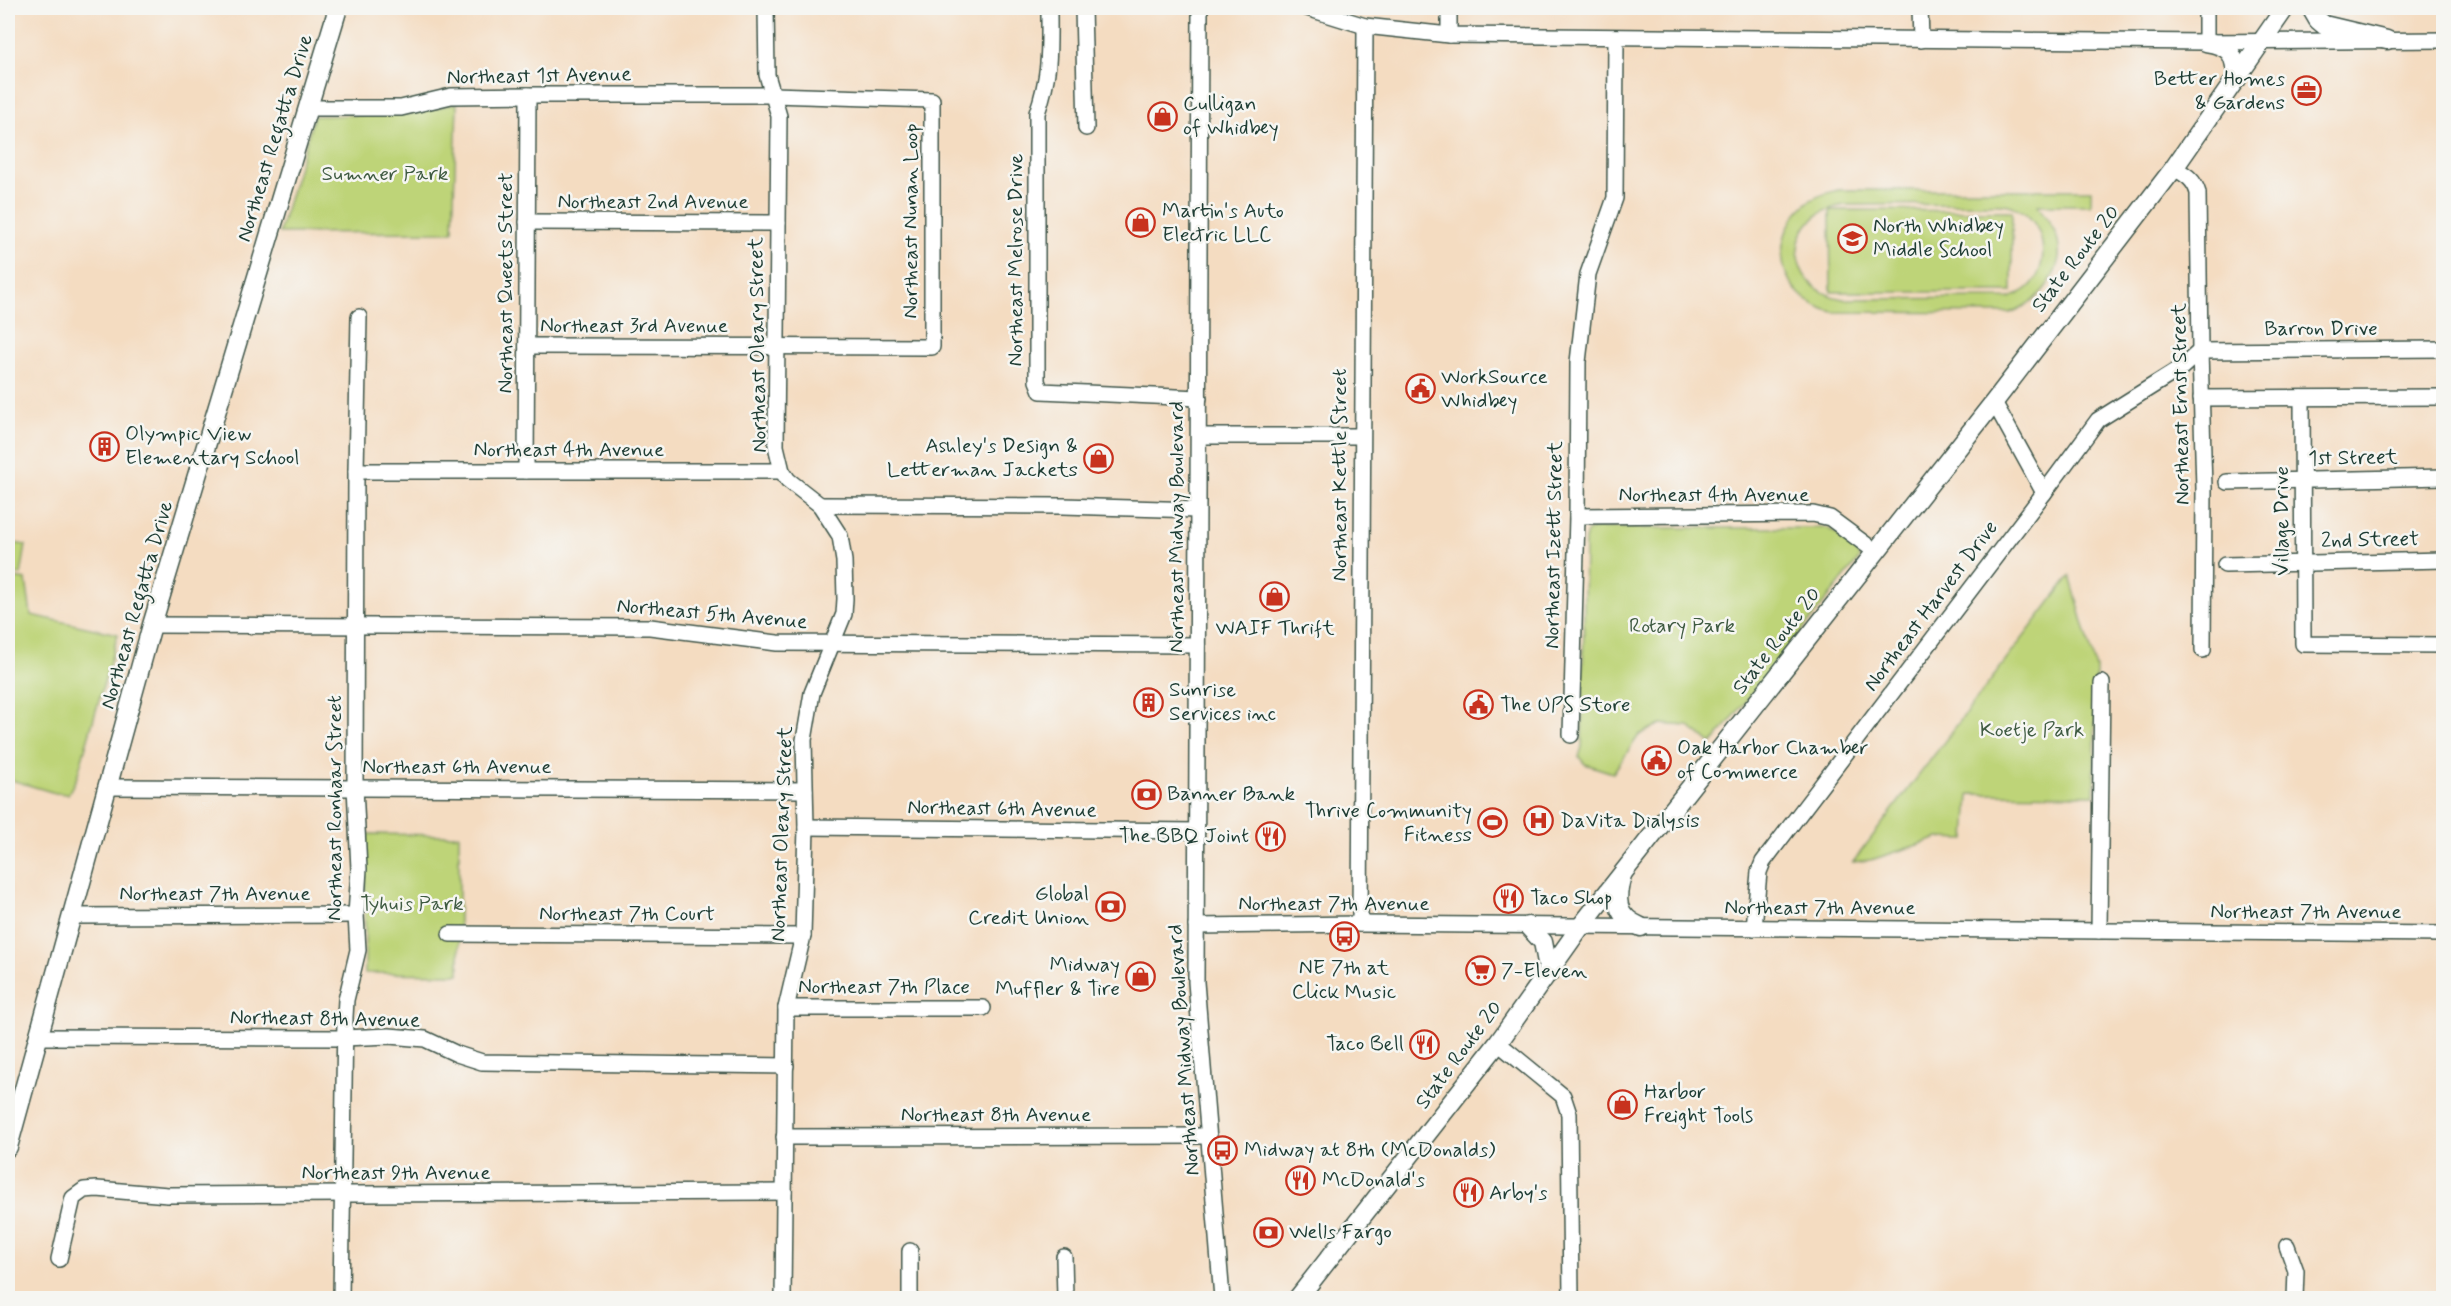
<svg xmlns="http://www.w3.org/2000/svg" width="2451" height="1306" viewBox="0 0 2451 1306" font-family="Mynerve,sans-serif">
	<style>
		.green { fill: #bed478; stroke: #6e8856; stroke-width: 1.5; fill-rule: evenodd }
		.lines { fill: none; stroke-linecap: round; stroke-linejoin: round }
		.minor-casing { stroke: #3f5549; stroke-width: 18 }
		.major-casing { stroke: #3f5549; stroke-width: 21 }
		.minor { stroke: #fff; stroke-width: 15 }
		.major { stroke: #fff; stroke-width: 18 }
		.labels { text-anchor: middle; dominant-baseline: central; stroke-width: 5; stroke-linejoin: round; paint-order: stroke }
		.street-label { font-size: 21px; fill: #1f3d34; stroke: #f6f6f2 }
		.poi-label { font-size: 21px; fill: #1f3d34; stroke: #f6f6f2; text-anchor: start }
		.park-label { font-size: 21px; fill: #3f5b42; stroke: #f6f6f2 }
	</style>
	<rect width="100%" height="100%" fill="#f6f6f2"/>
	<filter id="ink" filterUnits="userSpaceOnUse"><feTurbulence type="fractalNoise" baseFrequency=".0167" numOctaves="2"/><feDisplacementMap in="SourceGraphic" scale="12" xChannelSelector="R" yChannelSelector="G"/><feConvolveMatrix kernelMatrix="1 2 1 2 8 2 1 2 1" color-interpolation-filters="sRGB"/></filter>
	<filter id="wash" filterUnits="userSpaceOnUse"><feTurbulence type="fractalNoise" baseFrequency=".008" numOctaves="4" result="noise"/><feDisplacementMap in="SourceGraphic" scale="24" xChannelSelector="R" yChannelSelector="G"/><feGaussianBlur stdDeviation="1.35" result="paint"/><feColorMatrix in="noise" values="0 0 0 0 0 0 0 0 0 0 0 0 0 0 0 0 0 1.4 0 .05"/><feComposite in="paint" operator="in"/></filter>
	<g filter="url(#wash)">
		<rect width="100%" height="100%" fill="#f4dcc1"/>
		<!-- green -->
		<g class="green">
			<polygon points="457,103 453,232 279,233 314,116 410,114"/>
			<path d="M1838 190H2091V205H2038C2042 213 2049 220 2053 228 2072 265 2043 300 2010 313L1833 312C1779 299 1764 239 1808 202 1817 195 1828 193 1838 190ZM1981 204C1990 204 2001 203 2009 205 2043 215 2052 257 2033 283 2027 291 2018 294 2009 298L1843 299C1781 288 1784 213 1845 205Z"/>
			<polygon points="1830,210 2012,211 2012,292 1831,292"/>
			<polygon points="1597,528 1827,528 1856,544 1859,559 1712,744 1688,726 1660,724 1639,735 1613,773 1585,764 1579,757 1582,747 1585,540 1587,532"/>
			<polygon points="8,542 26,545 21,575 8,573"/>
			<polygon points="2070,576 2096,668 2094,795 1969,794 1966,839 1939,838 1871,860 1853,862"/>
			<polygon points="8,577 26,580 31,615 118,634 77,777 68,794 55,793 8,779"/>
			<polygon points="365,834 459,835 459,974 365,973"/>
		</g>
	</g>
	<g filter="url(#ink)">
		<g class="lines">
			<defs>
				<g id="minor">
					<polyline points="766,8 767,75 779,116 776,446 782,471 788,480 820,505 840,536 844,561 845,599 844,614 812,693 804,740 806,827 803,936 786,1008 783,1298"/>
					<path d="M1049 8C1049 48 1051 73 1037 113V381L1041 391 1199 398"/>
					<polyline points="1083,8 1086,128"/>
					<polyline points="1200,8 1196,982 1222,1298"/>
					<polyline points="1307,8 1365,26 1449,35 2206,42 2444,40"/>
					<polyline points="1449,8 1449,35"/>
					<polyline points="1920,8 1921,40"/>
					<polyline points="2206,8 2206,42"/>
					<polyline points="308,108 401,108 451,96 528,95 773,95 932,100 932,347 527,346"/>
					<path d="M2174 168C2186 175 2194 179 2198 193L2200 351 2204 488 2203 650"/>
					<polyline points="527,222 778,223"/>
					<polyline points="2200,351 2444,349"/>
					<polyline points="2201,398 2444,397"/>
					<polyline points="2302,398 2303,644 2444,645"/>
					<polyline points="1994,402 2044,493"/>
					<polyline points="1199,436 1362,436"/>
					<polyline points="356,471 782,471"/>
					<polyline points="526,471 528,95"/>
					<polyline points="2227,482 2444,477"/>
					<polyline points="820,505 1063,506 1197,510"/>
					<polyline points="1577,516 1813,514 1830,518 1876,552"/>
					<polyline points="2225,565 2444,560"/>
					<polyline points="152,625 650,627 777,643 1197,645"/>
					<polyline points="1571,735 1577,516 1578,362 1588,274 1615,198 1616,38"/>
					<polyline points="108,787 805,790"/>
					<polyline points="806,827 1197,831"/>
					<polyline points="73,916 356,915"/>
					<polyline points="1360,924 1365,26"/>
					<polyline points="1196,926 1360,924 2444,934"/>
					<polyline points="1754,928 1759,872 1763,862 2044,493 2098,420 2181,368 2200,351"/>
					<polyline points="2099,931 2102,683"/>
					<polyline points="450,934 803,936"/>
					<polyline points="786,1008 983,1008"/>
					<polyline points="39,1037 344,1038 389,1036 425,1039 457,1054 482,1062 786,1066"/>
					<polyline points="1498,1043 1563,1096 1569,1114 1571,1298"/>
					<polyline points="784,1137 1209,1136"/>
					<polyline points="2287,1246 2296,1271 2295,1298"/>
					<polyline points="910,1251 910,1298"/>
					<polyline points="1064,1257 1065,1298"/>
					<polyline points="59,1259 73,1198 84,1190 97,1189 168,1195 784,1192"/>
					<polyline points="341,1298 345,1017 346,1000 358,950 356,915 359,869 355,787 356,471 359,317"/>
				</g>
				<g id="major">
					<polyline points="2311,8 2318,20 2324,25 2387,40"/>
					<path d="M2206 42C2232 46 2234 54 2237 79"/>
					<path d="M1622 875C1615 900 1615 916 1641 927"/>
					<polyline points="1528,926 1543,942 1549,973"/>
					<polyline points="8,1147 152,625 338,8"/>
					<polyline points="1298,1298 1498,1043 1581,926 1994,402 2174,168 2285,8"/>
				</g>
			</defs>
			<!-- minor casing -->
			<use href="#minor" class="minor-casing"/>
			<!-- major casing -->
			<use href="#major" class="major-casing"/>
			<!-- minor -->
			<use href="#minor" class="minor"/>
			<!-- major -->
			<use href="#major" class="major"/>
		</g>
	</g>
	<!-- icons -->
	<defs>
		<symbol id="office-ring" viewBox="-11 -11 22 22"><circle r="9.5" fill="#f6f6f2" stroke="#c8321e" stroke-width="1.5"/><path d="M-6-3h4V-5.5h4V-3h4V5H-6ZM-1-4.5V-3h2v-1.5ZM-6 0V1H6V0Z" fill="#c8321e"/></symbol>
		<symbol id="shop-ring" viewBox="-11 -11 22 22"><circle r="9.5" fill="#f6f6f2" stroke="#c8321e" stroke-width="1.5"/><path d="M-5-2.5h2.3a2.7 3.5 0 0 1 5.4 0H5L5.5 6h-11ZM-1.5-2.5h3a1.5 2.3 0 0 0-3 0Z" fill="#c8321e"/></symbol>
		<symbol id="school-ring" viewBox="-11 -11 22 22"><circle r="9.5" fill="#f6f6f2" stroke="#c8321e" stroke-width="1.5"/><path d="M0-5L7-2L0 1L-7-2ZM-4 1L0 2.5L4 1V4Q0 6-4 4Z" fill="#c8321e"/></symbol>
		<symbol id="civic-ring" viewBox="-11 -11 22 22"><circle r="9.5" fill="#f6f6f2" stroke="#c8321e" stroke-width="1.5"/><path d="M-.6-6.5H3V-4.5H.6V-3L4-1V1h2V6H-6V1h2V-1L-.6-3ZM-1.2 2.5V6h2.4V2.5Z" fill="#c8321e"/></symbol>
		<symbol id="building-ring" viewBox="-11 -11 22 22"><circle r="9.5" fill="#f6f6f2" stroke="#c8321e" stroke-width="1.5"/><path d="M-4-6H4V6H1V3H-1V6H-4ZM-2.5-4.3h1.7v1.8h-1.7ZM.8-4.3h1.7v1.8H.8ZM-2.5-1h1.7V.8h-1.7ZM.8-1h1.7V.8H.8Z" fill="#c8321e"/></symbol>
		<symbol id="bank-ring" viewBox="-11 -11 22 22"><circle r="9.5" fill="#f6f6f2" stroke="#c8321e" stroke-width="1.5"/><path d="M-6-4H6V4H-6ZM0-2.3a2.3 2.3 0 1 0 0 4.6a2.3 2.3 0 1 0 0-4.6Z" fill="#c8321e"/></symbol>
		<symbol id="hospital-ring" viewBox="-11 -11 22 22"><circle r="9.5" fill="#f6f6f2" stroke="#c8321e" stroke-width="1.5"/><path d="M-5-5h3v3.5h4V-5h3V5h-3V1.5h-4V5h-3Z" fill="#c8321e"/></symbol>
		<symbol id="stadium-ring" viewBox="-11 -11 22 22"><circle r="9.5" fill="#f6f6f2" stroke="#c8321e" stroke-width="1.5"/><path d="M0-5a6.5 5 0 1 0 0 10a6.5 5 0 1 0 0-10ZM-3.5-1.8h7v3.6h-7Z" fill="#c8321e"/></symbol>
		<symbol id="restaurant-ring" viewBox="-11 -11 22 22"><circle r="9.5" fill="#f6f6f2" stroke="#c8321e" stroke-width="1.5"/><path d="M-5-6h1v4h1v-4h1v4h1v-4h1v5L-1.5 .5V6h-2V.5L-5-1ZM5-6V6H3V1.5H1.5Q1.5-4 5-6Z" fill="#c8321e"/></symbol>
		<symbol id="bus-ring" viewBox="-11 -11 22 22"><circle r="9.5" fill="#f6f6f2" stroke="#c8321e" stroke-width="1.5"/><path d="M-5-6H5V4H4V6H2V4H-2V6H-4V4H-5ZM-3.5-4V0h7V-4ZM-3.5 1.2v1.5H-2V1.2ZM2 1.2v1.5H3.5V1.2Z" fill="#c8321e"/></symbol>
		<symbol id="supermarket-ring" viewBox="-11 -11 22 22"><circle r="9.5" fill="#f6f6f2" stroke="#c8321e" stroke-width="1.5"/><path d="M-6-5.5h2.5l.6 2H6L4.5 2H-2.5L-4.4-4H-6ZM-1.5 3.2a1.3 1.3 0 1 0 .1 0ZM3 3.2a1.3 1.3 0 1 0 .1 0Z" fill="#c8321e"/></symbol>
	</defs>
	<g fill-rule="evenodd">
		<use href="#office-ring" x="2290" y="74" width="33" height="33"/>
		<use href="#shop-ring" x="1146" y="100" width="33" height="33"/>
		<use href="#shop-ring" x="1124" y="206" width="33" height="33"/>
		<use href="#school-ring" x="1836" y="222" width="33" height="33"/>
		<use href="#civic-ring" x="1404" y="372" width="33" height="33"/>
		<use href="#building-ring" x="88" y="430" width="33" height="33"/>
		<use href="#shop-ring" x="1082" y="442" width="33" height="33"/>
		<use href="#shop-ring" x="1258" y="580" width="33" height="33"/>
		<use href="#building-ring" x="1132" y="686" width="33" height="33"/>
		<use href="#civic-ring" x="1462" y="688" width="33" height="33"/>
		<use href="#civic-ring" x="1640" y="744" width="33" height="33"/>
		<use href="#bank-ring" x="1130" y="778" width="33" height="33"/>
		<use href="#hospital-ring" x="1522" y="804" width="33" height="33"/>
		<use href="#stadium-ring" x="1476" y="806" width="33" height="33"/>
		<use href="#restaurant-ring" x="1254" y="820" width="33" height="33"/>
		<use href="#restaurant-ring" x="1492" y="882" width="33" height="33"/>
		<use href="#bank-ring" x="1094" y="890" width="33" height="33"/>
		<use href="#bus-ring" x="1328" y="920" width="33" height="33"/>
		<use href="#supermarket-ring" x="1464" y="954" width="33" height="33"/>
		<use href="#shop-ring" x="1124" y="960" width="33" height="33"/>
		<use href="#restaurant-ring" x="1408" y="1028" width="33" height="33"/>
		<use href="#shop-ring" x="1606" y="1088" width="33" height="33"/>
		<use href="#bus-ring" x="1206" y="1134" width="33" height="33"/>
		<use href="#restaurant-ring" x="1284" y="1164" width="33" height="33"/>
		<use href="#restaurant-ring" x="1452" y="1176" width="33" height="33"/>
		<use href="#bank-ring" x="1252" y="1216" width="33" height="33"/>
	</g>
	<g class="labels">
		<!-- street labels -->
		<g class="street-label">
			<text transform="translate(539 76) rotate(-1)">Northeast 1st Avenue</text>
			<text transform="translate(275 138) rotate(-73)">Northeast Regatta Drive</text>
			<text x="653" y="202">Northeast 2nd Avenue</text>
			<text transform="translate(911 221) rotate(-90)">Northeast Nunan Loop</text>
			<text transform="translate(2076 259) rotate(-52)">State Route 20</text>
			<text transform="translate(1016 260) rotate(-90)">Northeast Melrose Drive</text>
			<text transform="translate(506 283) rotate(-90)">Northeast Queets Street</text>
			<text x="634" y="326">Northeast 3rd Avenue</text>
			<text x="2321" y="329">Barron Drive</text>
			<text transform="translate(758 345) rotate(-91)">Northeast Oleary Street</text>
			<text transform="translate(2181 404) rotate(-91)">Northeast Ernst Street</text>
			<text x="569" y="450">Northeast 4th Avenue</text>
			<text transform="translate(2353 458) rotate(-1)">1st Street</text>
			<text transform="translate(1340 475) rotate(-90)">Northeast Kettle Street</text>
			<text x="1714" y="495">Northeast 4th Avenue</text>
			<text transform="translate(2282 521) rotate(-90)">Village Drive</text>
			<text transform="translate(1177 527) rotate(-90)">Northeast Midway Boulevard</text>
			<text transform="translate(2370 540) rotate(-1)">2nd Street</text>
			<text transform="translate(1554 545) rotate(-89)">Northeast Izett Street</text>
			<text transform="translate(137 605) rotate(-74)">Northeast Regatta Drive</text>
			<text transform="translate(1931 606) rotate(-53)">Northeast Harvest Drive</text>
			<text transform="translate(712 614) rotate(5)">Northeast 5th Avenue</text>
			<text transform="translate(1777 641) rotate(-52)">State Route 20</text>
			<text x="457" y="767">Northeast 6th Avenue</text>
			<text transform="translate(335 808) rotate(-90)">Northeast Ronhaar Street</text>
			<text transform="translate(1002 809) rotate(1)">Northeast 6th Avenue</text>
			<text transform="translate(782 834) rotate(-88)">Northeast Oleary Street</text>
			<text x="215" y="894">Northeast 7th Avenue</text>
			<text x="1334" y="904">Northeast 7th Avenue</text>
			<text x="1820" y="908">Northeast 7th Avenue</text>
			<text x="2306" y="912">Northeast 7th Avenue</text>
			<text x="627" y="914">Northeast 7th Court</text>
			<text x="884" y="987">Northeast 7th Place</text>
			<text transform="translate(325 1019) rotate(1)">Northeast 8th Avenue</text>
			<text transform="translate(1184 1050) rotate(-94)">Northeast Midway Boulevard</text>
			<text transform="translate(1459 1055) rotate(-53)">State Route 20</text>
			<text x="996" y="1115">Northeast 8th Avenue</text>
			<text x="396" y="1173">Northeast 9th Avenue</text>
		</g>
		<!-- poi labels -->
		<g class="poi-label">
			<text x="2285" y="79" text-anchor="end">Better Homes<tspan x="2285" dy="24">&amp; Gardens</tspan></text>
			<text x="1183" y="104">Culligan<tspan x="1183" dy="24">of Whidbey</tspan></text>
			<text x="1162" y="211">Martin's Auto<tspan x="1162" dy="24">Electric LLC</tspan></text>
			<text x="1873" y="226">North Whidbey<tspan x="1873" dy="24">Middle School</tspan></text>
			<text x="1441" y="377">WorkSource<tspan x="1441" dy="24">Whidbey</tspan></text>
			<text x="125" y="434">Olympic View<tspan x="125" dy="24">Elementary School</tspan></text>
			<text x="1078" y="446" text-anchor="end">Ashley's Design &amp;<tspan x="1078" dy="24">Letterman Jackets</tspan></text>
			<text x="1275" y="628" text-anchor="middle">WAIF Thrift</text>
			<text x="1169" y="690">Sunrise<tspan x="1169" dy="24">Services inc</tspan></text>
			<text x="1500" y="705">The UPS Store</text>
			<text x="1677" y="748">Oak Harbor Chamber<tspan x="1677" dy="24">of Commerce</tspan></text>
			<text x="1167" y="794">Banner Bank</text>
			<text x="1472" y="811" text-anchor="end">Thrive Community<tspan x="1472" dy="24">Fitness</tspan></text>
			<text x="1560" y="821">DaVita Dialysis</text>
			<text x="1249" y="836" text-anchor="end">The BBQ Joint</text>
			<text x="1089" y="894" text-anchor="end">Global<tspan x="1089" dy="24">Credit Union</tspan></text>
			<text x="1530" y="898">Taco Shop</text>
			<text x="1120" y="965" text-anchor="end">Midway<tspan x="1120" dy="24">Muffler &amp; Tire</tspan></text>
			<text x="1344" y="968" text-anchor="middle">NE 7th at<tspan x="1344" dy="24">Click Music</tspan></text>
			<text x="1501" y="971">7-Eleven</text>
			<text x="1404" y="1044" text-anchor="end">Taco Bell</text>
			<text x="1644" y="1092">Harbor<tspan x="1644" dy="24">Freight Tools</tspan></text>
			<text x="1244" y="1150">Midway at 8th (McDonalds)</text>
			<text x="1322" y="1180">McDonald's</text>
			<text x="1489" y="1193">Arby's</text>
			<text x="1289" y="1232">Wells Fargo</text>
		</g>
		<!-- park labels -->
		<g class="park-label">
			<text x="385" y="174">Sumner Park</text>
			<text x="1682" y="626">Rotary Park</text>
			<text x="2032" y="730">Koetje Park</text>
			<text x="412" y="904">Tyhuis Park</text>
		</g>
	</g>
	<!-- margin -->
	<rect width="2451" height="1306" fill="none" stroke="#f6f6f2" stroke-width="30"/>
</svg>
